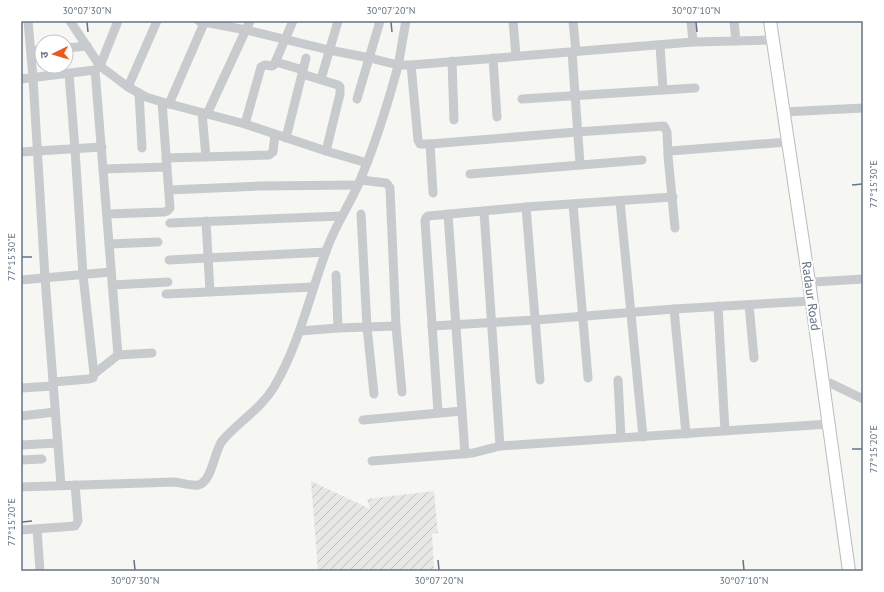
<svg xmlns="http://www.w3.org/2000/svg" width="884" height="592" viewBox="0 0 884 592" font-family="'PT Sans','Noto Sans Devanagari',sans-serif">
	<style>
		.industrial { fill: url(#industrial-furrows) }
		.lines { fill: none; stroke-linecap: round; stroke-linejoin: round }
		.major-casing { stroke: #b8bcc0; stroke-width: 14 }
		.minor { stroke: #c8cbce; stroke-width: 9 }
		.major { stroke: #fff; stroke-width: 12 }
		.ticks { fill: none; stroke: #637486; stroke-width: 1.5 }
		.labels { text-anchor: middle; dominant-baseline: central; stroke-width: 4; stroke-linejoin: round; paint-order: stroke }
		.street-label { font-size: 13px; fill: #637486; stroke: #fff }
		.neatline { fill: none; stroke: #637486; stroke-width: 1.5 }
		.ticks-label { font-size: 10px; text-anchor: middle; fill: #637486 }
	</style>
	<defs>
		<pattern id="industrial-furrows" width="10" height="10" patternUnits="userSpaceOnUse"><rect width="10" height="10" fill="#e7e8e6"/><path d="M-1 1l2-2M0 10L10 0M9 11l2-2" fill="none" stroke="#bfc1c0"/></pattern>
	</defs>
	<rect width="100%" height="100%" fill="#f6f6f2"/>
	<!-- industrial -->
	<polygon class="industrial" points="311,481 370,509 367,499 434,491 438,533 432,534 434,571 318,571"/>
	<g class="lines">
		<defs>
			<polyline id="major" points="770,21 809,282 849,571"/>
		</defs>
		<!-- major casing -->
		<use href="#major" class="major-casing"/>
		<!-- minor -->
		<g class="minor">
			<polyline points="28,21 33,78 45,278 61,485"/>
			<polyline points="70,21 100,66 128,87 146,97 162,102 245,124 326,151 367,163"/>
			<polyline points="199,21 246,30 329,50 370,58 398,65 411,65 693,42 773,40"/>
			<polyline points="513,21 516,56"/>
			<polyline points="573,21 576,52"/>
			<polyline points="691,21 693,42"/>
			<polyline points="734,21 736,41"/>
			<polyline points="660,45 663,90"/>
			<polyline points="66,48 87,46"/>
			<polyline points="31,51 42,50"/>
			<polyline points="572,52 580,164"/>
			<polyline points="493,58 497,117"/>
			<polyline points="452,61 454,120"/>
			<polyline points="276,62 303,70"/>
			<polyline points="411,65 418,140 420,144 430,144 577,132 664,126 667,132 668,153"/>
			<polyline points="302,74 338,85 340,87 340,94 326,151"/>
			<polyline points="21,79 95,70"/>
			<polyline points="321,79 338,21"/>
			<polyline points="128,87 157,21"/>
			<polyline points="139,93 142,148"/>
			<polyline points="357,99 380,21"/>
			<polyline points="522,99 695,88"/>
			<polyline points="169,104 205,21"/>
			<polyline points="783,112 863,108"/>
			<polyline points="202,113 206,157"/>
			<polyline points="207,114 250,21"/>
			<polyline points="245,124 261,67 265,65 272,66 274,65 293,21"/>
			<polyline points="286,138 306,58"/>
			<polyline points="430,144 433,193"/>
			<polyline points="21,152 102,147"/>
			<polyline points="166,158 269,155 273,152 275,134"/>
			<polyline points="103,169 167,167"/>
			<polyline points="470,174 642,160"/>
			<polyline points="361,180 386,183 388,185 390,188 396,326 402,392"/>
			<polyline points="169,190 261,186 358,185"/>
			<polyline points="620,201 643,437"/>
			<polyline points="573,204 588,378"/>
			<polyline points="526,207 540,380"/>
			<polyline points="484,212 500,446"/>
			<polyline points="107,214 164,212 167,211 170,208 162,102"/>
			<polyline points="361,214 367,327 374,394"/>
			<polyline points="448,214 465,454"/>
			<polyline points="206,221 210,292"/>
			<polyline points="170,223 342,216"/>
			<polyline points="675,228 668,156 668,153 670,151 788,142"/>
			<polyline points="109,244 158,242"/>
			<polyline points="169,260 326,252"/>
			<polyline points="336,275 338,328"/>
			<polyline points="21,280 111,272"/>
			<polyline points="814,282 863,279"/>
			<polyline points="112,285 168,282"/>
			<polyline points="166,294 314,287"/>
			<polyline points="749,305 754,358"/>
			<polyline points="718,306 725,431"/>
			<polyline points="674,309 686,434"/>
			<polyline points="432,326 536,320 674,309 811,301"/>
			<polyline points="300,331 338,328 396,326"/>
			<polyline points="118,355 95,70 100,66 118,21"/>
			<polyline points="94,374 118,355 152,353"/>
			<polyline points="618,380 621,438"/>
			<polyline points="53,382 89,379 93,378 94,374 83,275 75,149 69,74"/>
			<polyline points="830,383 863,399"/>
			<polyline points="21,388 53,386"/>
			<polyline points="438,412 425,221 426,218 428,216 526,207 673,197"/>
			<polyline points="21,416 55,412"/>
			<polyline points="363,420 462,411"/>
			<polyline points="21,445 58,443"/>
			<polyline points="21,460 42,459"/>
			<polyline points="372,461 473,453 500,446 829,424"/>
			<path d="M21 487 174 482C182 483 191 486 198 485 212 482 214 452 222 441 238 422 261 409 274 387 300 343 310 293 328 246 337 222 352 201 361 178 376 142 388 103 398 66 401 51 403 36 406 21"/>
			<polyline points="37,529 40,571"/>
			<polyline points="21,530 75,526 78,521 75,485"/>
		</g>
		<!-- major -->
		<use href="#major" class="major"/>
	</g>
	<!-- ticks -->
	<path class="ticks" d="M87 22 88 32M391 22 392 32M696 22 697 32M852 185 862 184M22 257H32M852 449H862M22 522 32 521M134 560 135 570M438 560 439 570M743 560 744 570"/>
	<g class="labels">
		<!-- street labels -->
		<g class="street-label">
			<text transform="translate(811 296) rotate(82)">Radaur Road</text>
		</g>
	</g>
	<!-- border -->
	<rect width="884" height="592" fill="none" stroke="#ffffff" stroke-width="44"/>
	<!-- north arrow -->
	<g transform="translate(54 54) rotate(265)"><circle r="19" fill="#ffffff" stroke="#c1c7cf"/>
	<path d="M0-3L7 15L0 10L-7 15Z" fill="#f15718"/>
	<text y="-6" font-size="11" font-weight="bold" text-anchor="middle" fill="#637486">उ</text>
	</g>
	<rect x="22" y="22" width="840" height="548" class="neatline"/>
	<g class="ticks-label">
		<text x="87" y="14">30°07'30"N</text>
		<text x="391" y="14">30°07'20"N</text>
		<text x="696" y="14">30°07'10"N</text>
		<text transform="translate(873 184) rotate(-90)" y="4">77°15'30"E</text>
		<text transform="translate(11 257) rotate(-90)" y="4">77°15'30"E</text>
		<text transform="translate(873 449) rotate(-90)" y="4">77°15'20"E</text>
		<text transform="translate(11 522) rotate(-90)" y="4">77°15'20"E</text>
		<text x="135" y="584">30°07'30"N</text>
		<text x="439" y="584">30°07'20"N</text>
		<text x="744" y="584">30°07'10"N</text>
	</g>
</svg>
